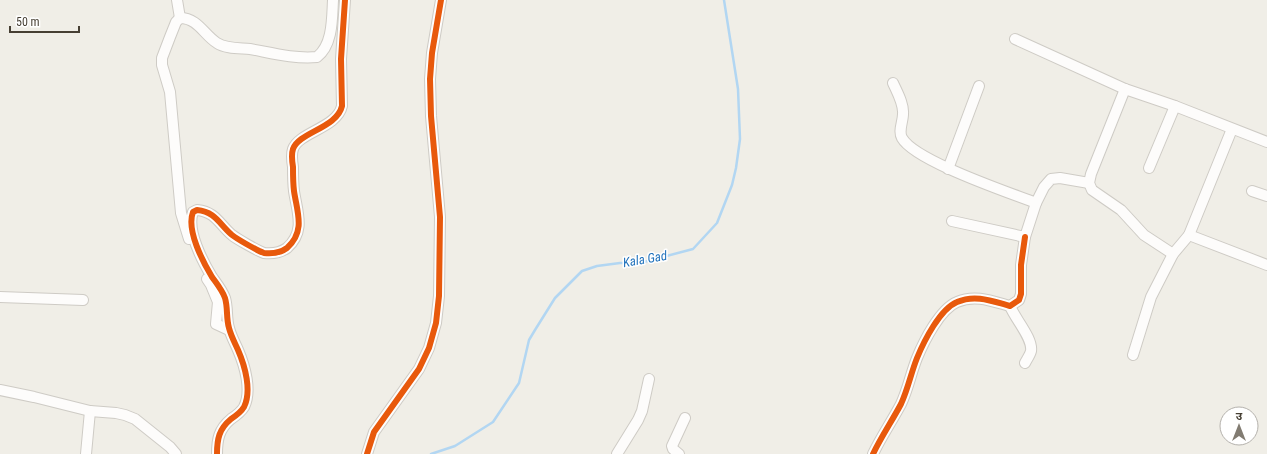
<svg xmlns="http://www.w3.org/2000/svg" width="1267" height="454" viewBox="0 0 1267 454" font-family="'Roboto Condensed','Noto Sans Devanagari',sans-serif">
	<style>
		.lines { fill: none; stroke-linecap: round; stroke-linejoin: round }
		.stream { stroke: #b2d6f2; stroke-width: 2.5 }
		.minor-casing { stroke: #cecbc5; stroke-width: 12 }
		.minor { stroke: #fdfcfb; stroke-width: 10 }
		.cycleway-casing { stroke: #fff; stroke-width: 8 }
		.cycleway { stroke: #e8590c; stroke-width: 6 }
		.labels { text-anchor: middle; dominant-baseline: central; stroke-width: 3; stroke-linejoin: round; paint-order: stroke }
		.water-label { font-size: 13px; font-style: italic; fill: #2273bc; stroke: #fff }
	</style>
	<rect width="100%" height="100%" fill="#f0eee7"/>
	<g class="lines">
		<!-- stream -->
		<polyline class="stream" points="431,454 455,446 493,422 519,383 529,340 535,330 555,298 582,271 597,266 620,263 640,263 693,249 717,223 732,185 736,168 740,139 738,89 724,0"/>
		<defs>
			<g id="minor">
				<polyline points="177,0 180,18"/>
				<polyline points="1015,39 1125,89 1175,106 1267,142"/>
				<path d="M893 83C897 92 904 104 903 114 903 122 898 131 902 138 915 161 1008 192 1036 203L1044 187 1051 179 1060 178 1089 183"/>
				<polyline points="1125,89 1091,174 1089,183 1092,190 1121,210 1144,235 1173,254"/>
				<polyline points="1232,129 1189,235 1267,265"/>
				<polyline points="1149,168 1175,106"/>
				<polyline points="948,169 979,86"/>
				<polyline points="1252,191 1267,196"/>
				<polyline points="952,221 1025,237 1036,203"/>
				<path d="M189 239 181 213 170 92 162 65V58L170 37 176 22 180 18C198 18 204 35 217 43 226 49 240 48 250 49 272 53 294 59 317 57 333 45 332 18 333 0"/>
				<polyline points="207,279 211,285 218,302 216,324 229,330"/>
				<polyline points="0,297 83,300"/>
				<path d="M1010 306C1015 319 1033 338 1031 351 1030 355 1027 359 1025 363"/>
				<polyline points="1133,355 1151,297 1173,254 1189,235"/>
				<polyline points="0,390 34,397 90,411 116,413 125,415 135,419 170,447 176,454"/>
				<polyline points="86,454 90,411"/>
				<path d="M217 454C217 439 219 429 231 419 237 415 241 412 244 407 252 391 245 366 238 350 235 343 231 336 229 328 226 318 228 308 225 298 222 290 217 284 212 277 203 262 186 230 193 212L197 210C216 212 219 224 232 235 237 239 258 251 264 253 273 254 280 253 287 248 306 231 297 212 294 191 293 183 293 175 293 167 292 161 291 155 293 149 299 132 337 128 342 106L341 59 345 0"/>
				<polyline points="367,454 374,432 419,369 429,348 436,323 439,296 440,217 431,116 430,79 432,53 441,0"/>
				<polyline points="617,454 638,420 642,411 649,379"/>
				<polyline points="679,454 673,449 672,446 685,418"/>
				<path d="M873 454C881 437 892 421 901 404 908 389 911 373 917 358 924 341 940 309 957 302 975 294 992 301 1010 306L1019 300 1021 294V265L1025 237"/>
			</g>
		</defs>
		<!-- minor casing -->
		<use href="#minor" class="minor-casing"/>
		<!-- minor -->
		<use href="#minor" class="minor"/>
		<defs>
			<g id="cycleway">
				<path d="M217 454C217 439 219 429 231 419 237 415 241 412 244 407 252 391 245 366 238 350 235 343 231 336 229 328 226 318 228 308 225 298 222 290 217 284 212 277 203 262 186 230 193 212L197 210C216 212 219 224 232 235 237 239 258 251 264 253 273 254 280 253 287 248 306 231 297 212 294 191 293 183 293 175 293 167 292 161 291 155 293 149 299 132 337 128 342 106L341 59 345 0"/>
				<polyline points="367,454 374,432 419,369 429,348 436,323 439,296 440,217 431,116 430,79 432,53 441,0"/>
				<path d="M873 454C881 437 892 421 901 404 908 389 911 373 917 358 924 341 940 309 957 302 975 294 992 301 1010 306L1019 300 1021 294V265L1025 237"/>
			</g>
		</defs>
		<!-- cycleway casing -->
		<use href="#cycleway" class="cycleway-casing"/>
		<!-- cycleway -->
		<use href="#cycleway" class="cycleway"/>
	</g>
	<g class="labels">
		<!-- water labels -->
		<g class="water-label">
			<text transform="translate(645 259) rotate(-10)">Kala Gad</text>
		</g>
	</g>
	<!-- north arrow -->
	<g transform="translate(1239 426)"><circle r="19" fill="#ffffff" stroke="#b5b2ad"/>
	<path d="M0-3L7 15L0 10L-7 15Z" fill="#827c72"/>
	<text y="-6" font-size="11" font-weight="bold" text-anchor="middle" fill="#463f33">उ</text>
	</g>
	<!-- scale -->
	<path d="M10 26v6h69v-6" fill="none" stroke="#463f33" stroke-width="2"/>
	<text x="16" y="26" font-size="12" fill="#463f33" stroke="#ffffff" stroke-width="3" paint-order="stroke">50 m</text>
</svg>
